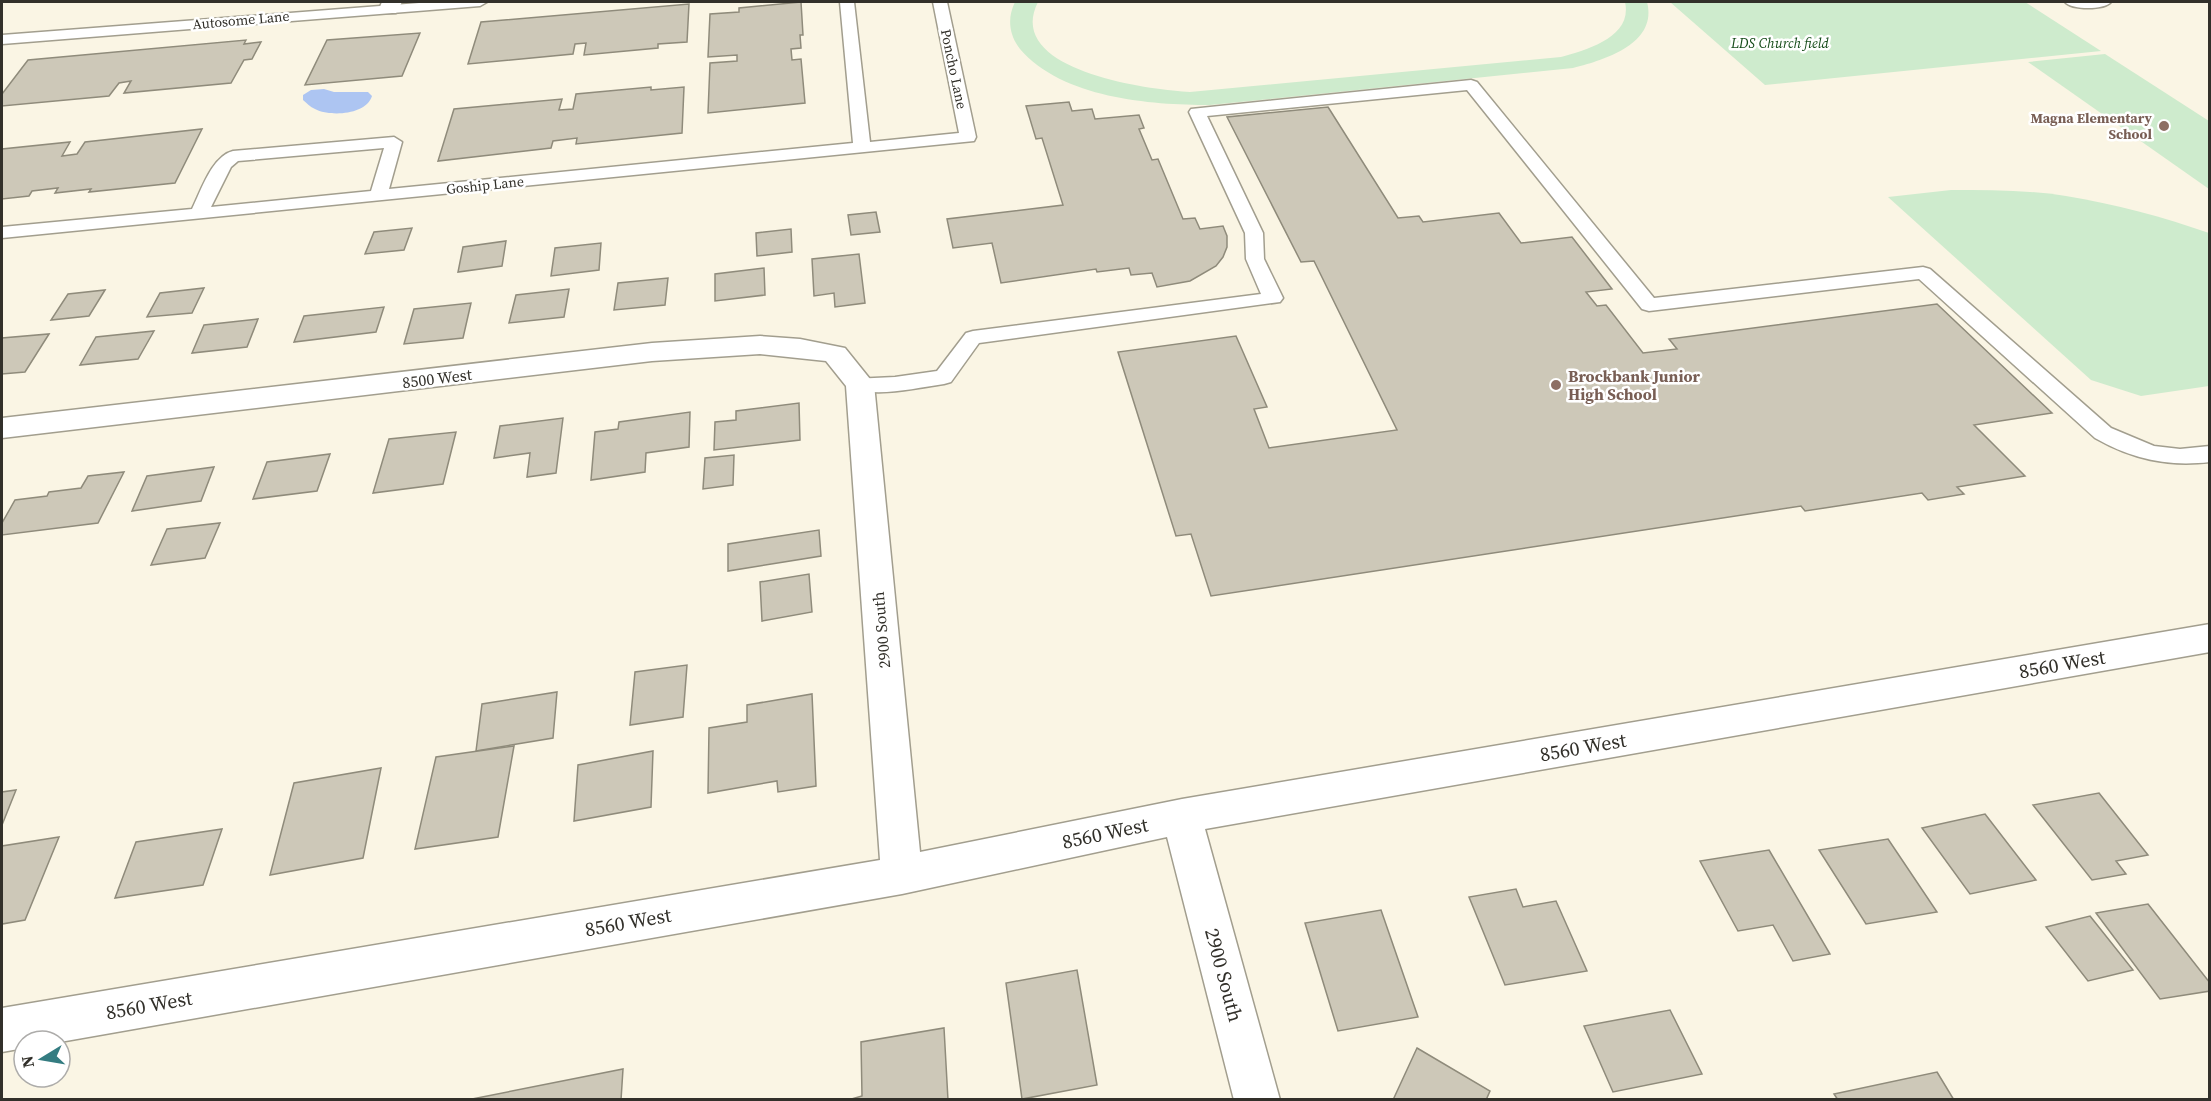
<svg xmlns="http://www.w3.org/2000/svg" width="2211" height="1101" viewBox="0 0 2211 1101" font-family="'Source Serif 4',serif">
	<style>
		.green { fill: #ceebcd }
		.water { fill: #adc5f2 }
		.building { fill: #cdc8b8; stroke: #8f8b7b; stroke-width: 1.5 }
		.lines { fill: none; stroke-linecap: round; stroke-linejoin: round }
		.service-casing { stroke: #a29e8e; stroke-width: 3 }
		.minor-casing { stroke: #a29e8e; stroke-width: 3 }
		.service { fill: #fff; fill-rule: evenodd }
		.minor { fill: #fff; fill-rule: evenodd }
		.education-dot { fill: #8d6e63; stroke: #fff; stroke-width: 2 }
		.labels { text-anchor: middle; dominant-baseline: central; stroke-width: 5; stroke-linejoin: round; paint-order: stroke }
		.far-street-label { font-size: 14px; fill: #32302a; stroke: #fff }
		.far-park-label { font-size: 14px; font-style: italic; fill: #154c19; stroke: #fff }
		.far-education-label { font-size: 14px; font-weight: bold; fill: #785e54; stroke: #fff; text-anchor: end }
		.education-label { font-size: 16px; font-weight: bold; fill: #785e54; stroke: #fff; text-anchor: start }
		.street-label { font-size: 16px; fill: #32302a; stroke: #fff }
		.near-street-label { font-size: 20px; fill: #32302a; stroke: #fff }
	</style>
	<rect width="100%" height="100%" fill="#faf5e4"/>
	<!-- green -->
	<g class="green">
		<path d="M1015 2H1038C1003 71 1150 90 1190 92L1561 57C1587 50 1633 37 1625 2H1647C1658 44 1604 60 1573 68L1210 105C1150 105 1062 98 1020 49 1009 35 1007 18 1015 2Z"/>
		<polygon points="1670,2 2025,2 2101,51 1765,85"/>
		<polygon points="2105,54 2209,121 2209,189 2028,62"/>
		<path d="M1951 190C1989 190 2028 190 2066 196 2115 204 2163 217 2209 233V386L2141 396 2091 380 1888 197Z"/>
	</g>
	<!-- water -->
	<path class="water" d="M324 89 334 92H368L372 96C366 115 330 117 315 109 310 107 307 103 303 100V95L311 90Z"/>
	<!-- building -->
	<g class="building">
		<polygon points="801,2 803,35 800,35 801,48 791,49 792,60 801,59 805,103 708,113 710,63 737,61 737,55 708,57 710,14 739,12 739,8"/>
		<polygon points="689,4 687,42 658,44 658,48 584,55 586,43 575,44 573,54 468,64 481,22"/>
		<polygon points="420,33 402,76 305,85 327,40"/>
		<polygon points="246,40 244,44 261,42 252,59 244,60 231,83 124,93 131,81 119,83 109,96 2,106 2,94 28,60"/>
		<polygon points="651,87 651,90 684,87 682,133 576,144 577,138 553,141 551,148 438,161 454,109 562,99 559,110 573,109 576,94"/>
		<polygon points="1069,102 1072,111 1092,109 1095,119 1139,115 1144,128 1139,129 1152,160 1158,159 1183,219 1195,218 1200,229 1223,226 1227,236 1227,247 1223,257 1216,266 1190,281 1157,287 1152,273 1131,275 1129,268 1097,272 1096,269 1001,283 992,243 953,248 947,219 1063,205 1042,138 1036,139 1026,106"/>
		<polygon points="1328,107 1398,218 1419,216 1423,222 1499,213 1521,243 1572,237 1612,289 1586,292 1597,306 1606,305 1643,353 1677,349 1669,339 1937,304 2052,413 1974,425 2025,476 1957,487 1964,494 1928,500 1922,493 1805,511 1801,506 1211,596 1191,534 1176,536 1118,352 1236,336 1267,407 1254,409 1269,448 1397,430 1314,261 1301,262 1227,117"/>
		<polygon points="202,129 175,183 89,192 91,189 55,193 58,188 32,191 29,196 2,199 2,149 70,142 62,156 77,154 85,142"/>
		<polygon points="876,212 880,232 851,235 848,215"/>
		<polygon points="412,228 404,250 365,254 374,232"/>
		<polygon points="791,229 792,252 757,256 756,233"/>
		<polygon points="506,241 502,266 458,272 463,247"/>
		<polygon points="601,243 599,270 551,276 555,248"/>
		<polygon points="859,254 865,303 835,307 834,293 814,296 812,259"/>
		<polygon points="764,268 765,295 715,301 715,274"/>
		<polygon points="668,278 665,305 614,310 618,283"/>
		<polygon points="204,288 192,313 147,317 160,293"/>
		<polygon points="569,289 564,317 509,323 516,295"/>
		<polygon points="105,290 89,316 51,320 68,294"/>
		<polygon points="471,303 463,338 404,344 414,309"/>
		<polygon points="384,307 376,332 294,342 304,316"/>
		<polygon points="258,319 247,347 192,353 204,325"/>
		<polygon points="154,331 138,359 80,365 96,337"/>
		<polygon points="49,334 25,372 2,374 2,338"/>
		<polygon points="799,403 800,440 714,450 715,422 736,420 736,411"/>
		<polygon points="690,412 689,447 646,453 645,472 591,480 595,432 618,429 619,422"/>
		<polygon points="563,418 556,473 527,477 530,453 494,458 500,426"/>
		<polygon points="456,432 443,484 373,493 389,439"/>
		<polygon points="330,454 317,491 253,499 267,462"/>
		<polygon points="734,455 733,485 703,489 705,458"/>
		<polygon points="214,467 201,501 132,511 147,476"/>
		<polygon points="124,472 98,523 2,535 2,523 15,500 47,496 49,492 81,488 88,476"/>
		<polygon points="220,523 205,558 151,565 167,529"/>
		<polygon points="819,530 821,556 728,571 728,544"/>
		<polygon points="809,574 812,612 762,621 760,582"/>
		<polygon points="687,665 683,717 630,725 635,672"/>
		<polygon points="557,692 553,738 476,751 482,704"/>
		<polygon points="812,694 816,786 778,792 777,781 708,793 709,728 747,722 747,705"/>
		<polygon points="514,746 498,837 415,849 436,757"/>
		<polygon points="653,751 651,807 574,821 578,765"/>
		<polygon points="381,768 363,858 270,875 294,783"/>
		<polygon points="16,790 2,825 2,792"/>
		<polygon points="2099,793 2148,855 2116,861 2126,874 2092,880 2033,805"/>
		<polygon points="1985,814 2036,880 1970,894 1922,828"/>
		<polygon points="222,829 203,885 115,898 136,842"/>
		<polygon points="59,837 25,920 2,924 2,846"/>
		<polygon points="1888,839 1937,912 1866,924 1819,850"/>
		<polygon points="1769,850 1830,954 1793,961 1773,925 1738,931 1700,861"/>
		<polygon points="1516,889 1523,907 1556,901 1587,971 1505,985 1469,897"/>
		<polygon points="2148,904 2210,983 2210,991 2160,999 2096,913"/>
		<polygon points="1381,910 1418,1017 1338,1031 1305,923"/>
		<polygon points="2090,916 2133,970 2088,981 2046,927"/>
		<polygon points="1077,970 1097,1085 1022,1099 1006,983"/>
		<polygon points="1670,1010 1702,1074 1613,1092 1584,1026"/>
		<polygon points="944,1028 948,1100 848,1100 862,1096 861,1042"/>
		<polygon points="1417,1048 1490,1091 1486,1100 1393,1100"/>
		<polygon points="623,1069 621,1100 467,1100"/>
		<polygon points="1937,1072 1954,1100 1838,1100 1834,1094"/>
	</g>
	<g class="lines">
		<defs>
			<g id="service">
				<polygon points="432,2 487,2 480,6 2,44 2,35"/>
				<path d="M840 2H854L870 142 959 133 933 2H947L976 137 974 141 2 238V227L192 209C201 191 212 156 233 151L394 137 402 142 389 189 853 143ZM384 148 371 191 211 207 231 167 238 161Z"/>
				<path d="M2065 2H2111C2104 10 2072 10 2065 2Z"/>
				<path d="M1471 80 1477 82 1654 298 1923 267 1930 269 2111 428 2154 446 2180 449 2210 446V462C2167 467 2132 459 2095 438L1919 279 1649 311 1642 309 1467 90 1207 116 1263 233 1264 259 1283 298 1280 302 979 343 951 382 944 384C915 388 881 397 853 389L849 384 853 379 895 377 937 371 966 333 973 331 1261 294 1246 259 1245 233 1189 112 1191 109Z"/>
			</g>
			<g id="minor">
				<polygon points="382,2 402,2 396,13 382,13 379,9"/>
				<polygon points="760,336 800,339 845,348 874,384 920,852 1182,799 2210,624 2210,652 1205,829 1280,1100 1234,1100 1167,837 902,894 60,1042 24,1041 24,1048 2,1052 2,1008 880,860 846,386 826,361 760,354 652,361 2,438 2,418 652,343"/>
			</g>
		</defs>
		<!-- service casing -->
		<use href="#service" class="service-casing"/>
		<!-- minor casing -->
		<use href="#minor" class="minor-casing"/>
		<!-- service -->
		<use href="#service" class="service"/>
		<!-- minor -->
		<use href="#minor" class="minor"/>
	</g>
	<!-- markers -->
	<g class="education-dot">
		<circle cx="2164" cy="126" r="6"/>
		<circle cx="1556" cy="385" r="6"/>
	</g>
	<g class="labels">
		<!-- far-street labels -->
		<g class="far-street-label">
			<text transform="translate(241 20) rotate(-5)">Autosome Lane</text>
			<text transform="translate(954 69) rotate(78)">Poncho Lane</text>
			<text transform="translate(485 185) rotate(-6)">Goship Lane</text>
		</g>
		<!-- far-park labels -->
		<g class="far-park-label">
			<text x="1780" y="43">LDS Church field</text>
		</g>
		<!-- far-education labels -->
		<g class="far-education-label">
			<text x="2152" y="118">Magna Elementary<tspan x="2152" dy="16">School</tspan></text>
		</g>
		<!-- education labels -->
		<g class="education-label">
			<text x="1568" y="376">Brockbank Junior<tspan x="1568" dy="18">High School</tspan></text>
		</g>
		<!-- street labels -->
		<g class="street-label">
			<text transform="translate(437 378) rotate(-7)">8500 West</text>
			<text transform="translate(881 630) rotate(-95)">2900 South</text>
		</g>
		<!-- near-street labels -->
		<g class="near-street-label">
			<text transform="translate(2062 664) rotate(-10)">8560 West</text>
			<text transform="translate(1583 747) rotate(-10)">8560 West</text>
			<text transform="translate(1105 833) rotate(-12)">8560 West</text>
			<text transform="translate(628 922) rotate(-10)">8560 West</text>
			<text transform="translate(1224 975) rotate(75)">2900 South</text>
			<text transform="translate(149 1005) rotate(-10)">8560 West</text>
		</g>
	</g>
	<!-- border -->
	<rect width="2211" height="1101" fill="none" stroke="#32302a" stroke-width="6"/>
	<!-- north arrow -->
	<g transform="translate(42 1059) rotate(259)"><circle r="28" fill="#ffffff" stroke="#adacaa" stroke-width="1.5"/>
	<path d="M0-4.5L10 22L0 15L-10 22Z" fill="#347c81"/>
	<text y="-9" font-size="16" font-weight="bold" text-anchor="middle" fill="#32302a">N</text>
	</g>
</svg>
